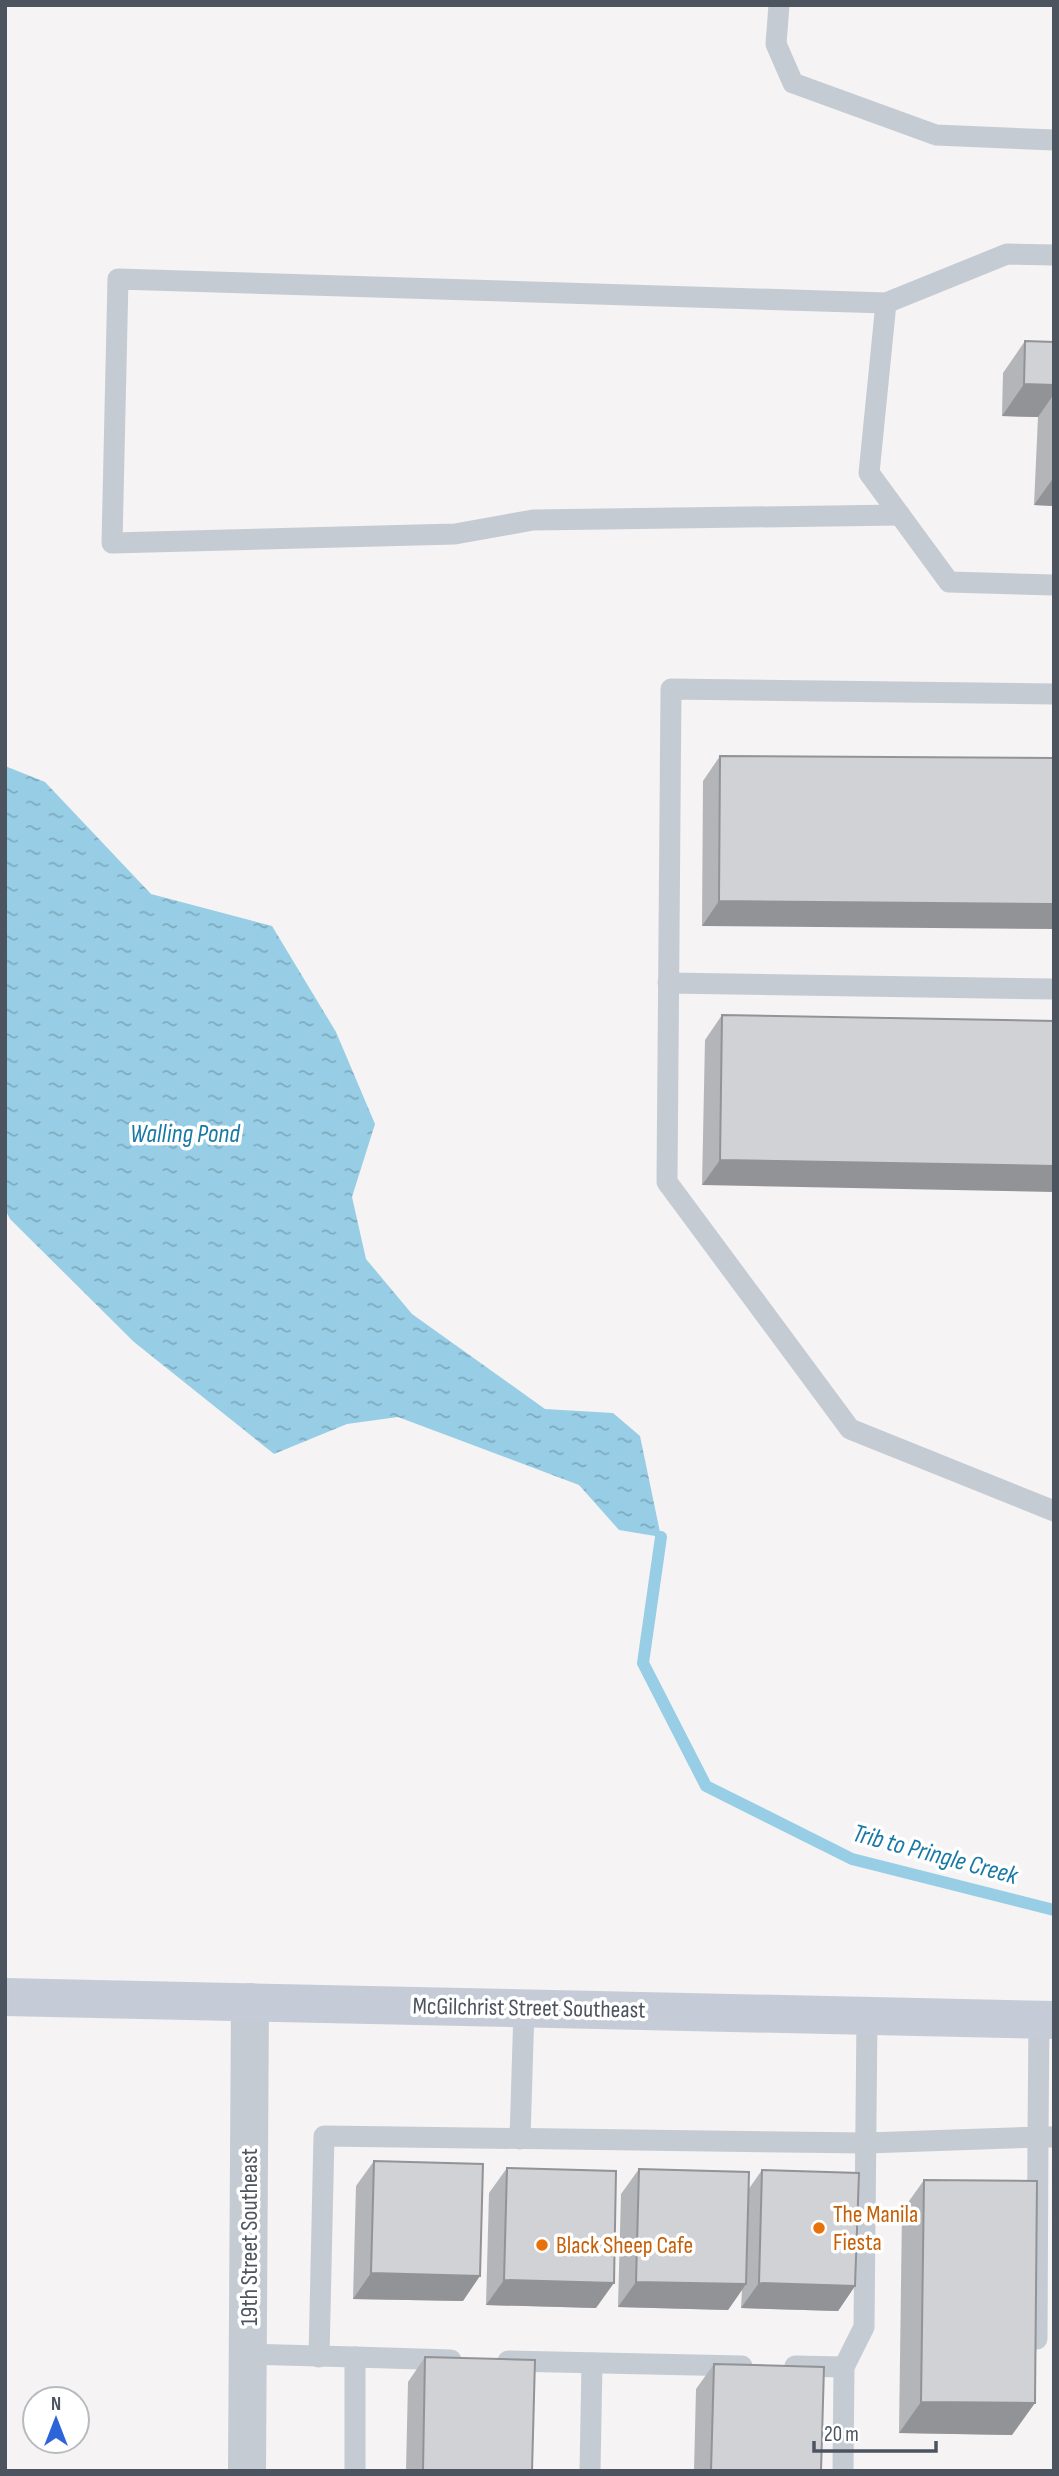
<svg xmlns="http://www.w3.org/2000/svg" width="1059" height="2476" viewBox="0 0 1059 2476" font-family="'Sofia Sans Condensed',sans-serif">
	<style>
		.water { fill: url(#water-ripples) }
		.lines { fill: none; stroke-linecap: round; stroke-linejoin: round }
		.stream { stroke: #97cee6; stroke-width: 12 }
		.lane { stroke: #c5cbd3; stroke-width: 21 }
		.street { stroke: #c5cbd3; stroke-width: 38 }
		.secondary { stroke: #c5ccd7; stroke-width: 38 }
		.wall { fill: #b3b5b8 }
		.shaded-wall { fill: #929396 }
		.building { fill: #d0d2d6; stroke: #929396; stroke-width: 2 }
		.food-dot { fill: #e8710a; stroke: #fff; stroke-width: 2.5 }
		.labels { text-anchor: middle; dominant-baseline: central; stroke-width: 7; stroke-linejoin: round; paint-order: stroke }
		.street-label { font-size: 24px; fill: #4c545f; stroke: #fff }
		.food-label { font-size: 24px; fill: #c56008; stroke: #fff; text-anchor: start }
		.water-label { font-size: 26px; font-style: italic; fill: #1979a5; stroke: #fff }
	</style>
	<defs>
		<pattern id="water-ripples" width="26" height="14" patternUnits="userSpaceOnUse" patternTransform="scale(1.75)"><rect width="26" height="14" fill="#97cee6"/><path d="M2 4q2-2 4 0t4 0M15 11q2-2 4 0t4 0" fill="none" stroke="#7daabe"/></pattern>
	</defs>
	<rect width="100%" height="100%" fill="#f5f3f3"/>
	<!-- water -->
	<polygon class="water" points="5,766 45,782 151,894 272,926 336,1032 375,1124 352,1197 366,1259 412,1314 545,1409 613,1413 640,1436 661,1537 619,1530 579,1485 398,1417 347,1424 274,1454 134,1342 10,1219 5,1209"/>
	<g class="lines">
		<!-- stream -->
		<polyline class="stream" points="661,1537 643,1663 706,1786 852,1859 1054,1910"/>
		<!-- lane -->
		<g class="lane">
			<polyline points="779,5 776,44 793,83 936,135 1054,140"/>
			<polyline points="1054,255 1007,254 886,303 869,473 949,582 1054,585"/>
			<polyline points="886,303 118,279 112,543 455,534 533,520 900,515"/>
			<polyline points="1054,694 671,689 667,1182 850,1429 1054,1511"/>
			<polyline points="668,983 1054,989"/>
			<polyline points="520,2139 524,2009"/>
			<polyline points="1037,2339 1038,2137 1054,2137"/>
			<polyline points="249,2354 355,2357 355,2471"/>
			<polyline points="319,2357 324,2136 867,2143 1038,2137 1039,2019"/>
			<polyline points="355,2357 451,2360"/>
			<polyline points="508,2361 742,2366"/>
			<polyline points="795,2366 844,2367"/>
			<polyline points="590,2471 592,2363"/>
			<polyline points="843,2471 844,2367 864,2327 867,2015"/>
		</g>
		<!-- street -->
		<polyline class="street" points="247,2471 250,2002"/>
		<!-- secondary -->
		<polyline class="secondary" points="5,1997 1054,2020"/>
	</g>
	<!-- wall -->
	<g class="wall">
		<polygon points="1025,341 1054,342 1054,506 1034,505 1038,417 1002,416 1003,373"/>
		<polygon points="720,756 1054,758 702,926 703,781"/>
		<polygon points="722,1015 1054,1021 702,1185 705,1040"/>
		<polygon points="374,2161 463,2301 353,2299 356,2186"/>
		<polygon points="507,2168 596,2308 486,2305 489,2193"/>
		<polygon points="639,2169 748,2190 762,2170 855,2286 838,2311 741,2308 742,2290 728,2310 618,2307 621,2194"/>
		<polygon points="924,2180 1012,2435 899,2433 902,2211"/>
		<polygon points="425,2357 532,2471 406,2471 408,2382"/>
		<polygon points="714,2364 821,2471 694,2471 696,2389"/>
	</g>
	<!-- shaded-wall -->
	<g class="shaded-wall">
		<polygon points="1024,384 1054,385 1054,394 1038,417 1002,416"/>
		<polygon points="1054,477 1054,506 1034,505"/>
		<polygon points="719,901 1054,904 1054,929 702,926"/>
		<polygon points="720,1160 1054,1166 1054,1192 702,1185"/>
		<polygon points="371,2273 480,2276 463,2301 353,2299"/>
		<polygon points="504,2280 614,2283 596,2308 486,2305"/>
		<polygon points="636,2282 746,2284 728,2310 618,2307"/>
		<polygon points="759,2283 855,2286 838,2311 741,2308"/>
		<polygon points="921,2402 1035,2403 1012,2435 899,2433"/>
	</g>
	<!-- building -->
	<g class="building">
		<polygon points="1025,341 1054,342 1054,385 1024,384"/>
		<polygon points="720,756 1054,758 1054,904 719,901"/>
		<polygon points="722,1015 1054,1021 1054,1166 720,1160"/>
		<polygon points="374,2161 483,2164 480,2276 371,2273"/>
		<polygon points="507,2168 616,2171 614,2283 504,2280"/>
		<polygon points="639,2169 749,2172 746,2284 636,2282"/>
		<polygon points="762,2170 859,2173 855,2286 759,2283"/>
		<polygon points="924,2180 1037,2181 1035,2403 921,2402"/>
		<polygon points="425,2357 535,2360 532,2471 423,2470"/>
		<polygon points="714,2364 824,2367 821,2471 711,2471"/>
	</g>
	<!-- markers -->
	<g class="food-dot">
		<circle cx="819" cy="2228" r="7"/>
		<circle cx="542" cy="2245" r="7"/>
	</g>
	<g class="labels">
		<!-- street labels -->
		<g class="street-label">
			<text transform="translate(529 2008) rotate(1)">McGilchrist Street Southeast</text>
			<text transform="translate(249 2237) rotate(-90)">19th Street Southeast</text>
		</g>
		<!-- food labels -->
		<g class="food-label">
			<text x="833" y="2214">The Manila<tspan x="833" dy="28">Fiesta</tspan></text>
			<text x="556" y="2245">Black Sheep Cafe</text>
		</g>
		<!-- water labels -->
		<g class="water-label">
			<text x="185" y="1134">Walling Pond</text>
			<text transform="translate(935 1855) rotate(15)">Trib to Pringle Creek</text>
		</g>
	</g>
	<!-- border -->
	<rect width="1059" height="2476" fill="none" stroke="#4c545f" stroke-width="14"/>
	<!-- north arrow -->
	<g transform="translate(56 2420)"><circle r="33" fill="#ffffff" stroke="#b7bbbf" stroke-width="2"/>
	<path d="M0-5L12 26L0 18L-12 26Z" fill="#2b65d7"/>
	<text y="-10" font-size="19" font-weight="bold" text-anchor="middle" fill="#4c545f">N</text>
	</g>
	<!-- scale -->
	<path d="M814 2441v10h122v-10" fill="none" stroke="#4c545f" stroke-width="3.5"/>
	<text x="824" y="2441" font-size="21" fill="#4c545f" stroke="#ffffff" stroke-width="5" paint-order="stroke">20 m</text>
</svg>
